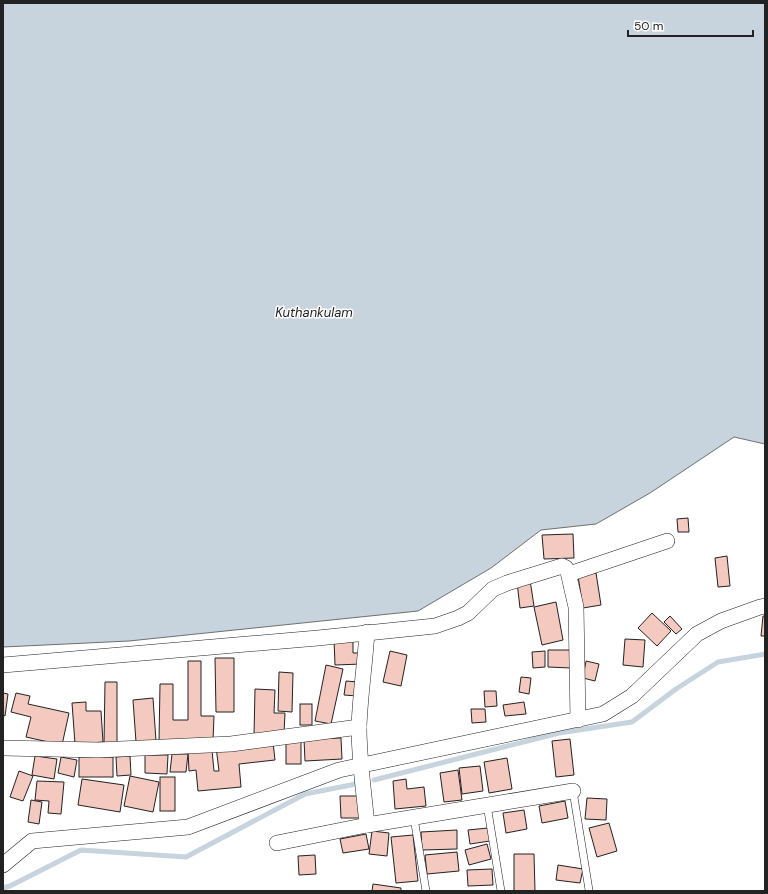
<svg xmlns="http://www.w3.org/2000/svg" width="768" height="894" viewBox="0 0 768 894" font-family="'DM Sans',sans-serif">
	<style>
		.water { fill: #c7d3dd; stroke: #6f6f6f }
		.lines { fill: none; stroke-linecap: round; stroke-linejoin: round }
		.stream { stroke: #c7d3dd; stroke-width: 5 }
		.building { fill: #f3c9c0; stroke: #222 }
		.lane-casing { stroke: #222; stroke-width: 8 }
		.street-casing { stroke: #222; stroke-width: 16 }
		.lane { stroke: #fff; stroke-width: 7 }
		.street { stroke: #fff; stroke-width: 15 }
		.labels { text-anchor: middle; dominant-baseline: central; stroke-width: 3; stroke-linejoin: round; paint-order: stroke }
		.water-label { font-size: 13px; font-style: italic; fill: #222; stroke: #fff }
	</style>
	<rect width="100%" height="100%" fill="#fff"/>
	<!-- water -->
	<polygon class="water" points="3,3 765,3 765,444 734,437 650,493 596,524 541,530 491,568 418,611 129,641 3,647"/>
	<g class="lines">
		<!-- stream -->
		<g class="stream">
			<polyline points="374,780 559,733 632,722 676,689 718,662 765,654"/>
			<polyline points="3,888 10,886 81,850 186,857 305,794 356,784"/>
		</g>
	</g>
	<!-- building -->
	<g class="building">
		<polygon points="688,518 689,532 678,532 677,519"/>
		<polygon points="573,534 574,558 544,559 542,535"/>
		<polygon points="727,556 730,586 718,587 715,558"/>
		<polygon points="596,573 601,605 583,608 578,576"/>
		<polygon points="530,580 534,606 520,608 517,582"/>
		<polygon points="556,602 563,640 542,645 534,607"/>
		<polygon points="652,613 671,631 657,646 638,628"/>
		<polygon points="670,616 682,629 676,634 664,622"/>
		<polygon points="763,616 765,616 765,636 761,636"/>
		<polygon points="334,639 353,639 353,653 362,653 362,664 335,665"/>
		<polygon points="625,639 645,640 643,667 623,665"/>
		<polygon points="548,650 571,650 571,668 548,667"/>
		<polygon points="390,651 407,655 401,686 383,682"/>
		<polygon points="545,651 545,667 533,668 532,652"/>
		<polygon points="215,658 234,658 234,712 216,712"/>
		<polygon points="188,661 201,661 201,716 214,716 213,741 159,741 160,684 173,684 173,720 188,720"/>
		<polygon points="586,661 599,664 595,681 583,678"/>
		<polygon points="326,665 343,669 331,724 315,721"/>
		<polygon points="279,672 293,673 292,712 278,711"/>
		<polygon points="521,677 531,678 529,694 519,692"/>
		<polygon points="346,681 358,682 357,696 344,695"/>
		<polygon points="105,682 117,682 117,744 104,744"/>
		<polygon points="255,689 275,690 274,713 285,713 284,733 254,735"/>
		<polygon points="484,691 496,691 497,706 485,707"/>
		<polygon points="3,693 8,694 5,716 3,715"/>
		<polygon points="16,693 30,696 28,704 69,713 62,745 26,737 31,717 11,712"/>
		<polygon points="153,698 156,741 136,742 133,700"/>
		<polygon points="86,702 86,711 101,711 103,742 75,744 72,703"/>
		<polygon points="524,702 526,714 505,716 503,705"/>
		<rect x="300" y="704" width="12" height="21"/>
		<polygon points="471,709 485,709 486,722 472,723"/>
		<rect x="286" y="738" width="15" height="26"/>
		<polygon points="341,738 342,759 305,761 304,739"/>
		<polygon points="570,739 574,775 556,777 552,741"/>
		<polygon points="273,742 275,760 239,764 241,787 198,791 196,770 189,771 188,752 212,750 214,771 219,771 216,747"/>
		<polygon points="172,754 188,754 186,772 170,772"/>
		<polygon points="145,755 168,755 167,774 145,773"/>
		<polygon points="35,756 57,759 54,779 32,775"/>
		<polygon points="130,756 131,775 117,776 116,757"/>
		<polygon points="61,757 77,760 74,777 58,773"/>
		<rect x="79" y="757" width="34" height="20"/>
		<polygon points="507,758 512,789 489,793 484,762"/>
		<polygon points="480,766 483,791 462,794 459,768"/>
		<polygon points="458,770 462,800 444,802 440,773"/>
		<polygon points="19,771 33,776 23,801 10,797"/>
		<polygon points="130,776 159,782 153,812 124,806"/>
		<rect x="160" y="777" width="15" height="34"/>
		<polygon points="82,779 124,785 120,812 78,805"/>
		<polygon points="406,779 407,789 424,787 426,806 395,809 393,781"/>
		<polygon points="37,781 64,782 61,814 48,813 49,801 35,800"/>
		<polygon points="340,796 360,796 361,818 341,818"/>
		<polygon points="587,798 607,799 606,820 585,819"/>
		<polygon points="31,800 42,802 39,824 28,822"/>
		<polygon points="565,801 568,818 542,823 539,806"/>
		<polygon points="524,810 527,829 506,833 503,813"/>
		<polygon points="609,823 617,851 597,857 589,828"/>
		<polygon points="488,828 490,841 470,844 468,830"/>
		<polygon points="457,830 457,849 422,850 421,832"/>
		<polygon points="372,831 389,833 387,856 369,854"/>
		<polygon points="366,834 369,849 343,853 340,839"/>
		<polygon points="413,835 418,881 396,883 391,837"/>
		<polygon points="487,844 491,859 469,865 465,850"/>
		<polygon points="457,852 459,871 427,874 425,855"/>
		<polygon points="514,854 534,854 535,891 514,891"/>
		<polygon points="315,855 316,874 299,875 298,856"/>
		<polygon points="558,865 583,869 580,883 556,880"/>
		<polygon points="492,869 493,885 468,886 467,870"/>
		<polygon points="373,884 401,888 401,891 372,891"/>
	</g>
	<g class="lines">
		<defs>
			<g id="lane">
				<polyline points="573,791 589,890"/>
				<polyline points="487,805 501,891"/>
				<polyline points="414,818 426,891"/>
			</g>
			<g id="street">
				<polyline points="569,574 667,541"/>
				<polyline points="3,665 318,638 435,626 458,618 468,613 493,589 507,583 562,566 566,568 568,572 576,607 578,720"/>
				<polyline points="3,748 98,750 231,744 359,727"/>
				<path d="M367 825C364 792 359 760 359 727 360 696 365 664 367 632"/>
				<polyline points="277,843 367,825 573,791"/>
				<polyline points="3,865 32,841 188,827 339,770 603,714 632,696 697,634 721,621 760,607 765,606"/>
			</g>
		</defs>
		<!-- lane casing -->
		<use href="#lane" class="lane-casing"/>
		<!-- street casing -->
		<use href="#street" class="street-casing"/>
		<!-- lane -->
		<use href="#lane" class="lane"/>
		<!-- street -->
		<use href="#street" class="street"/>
	</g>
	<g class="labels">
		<!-- water labels -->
		<g class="water-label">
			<text x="314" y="312">Kuthankulam</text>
		</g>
	</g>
	<!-- border -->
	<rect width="768" height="894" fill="none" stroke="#222222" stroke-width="8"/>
	<!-- scale -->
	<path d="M628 30v6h125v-6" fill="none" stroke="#222222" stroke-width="2"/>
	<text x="634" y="30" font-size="12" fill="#222222" stroke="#ffffff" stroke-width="3" paint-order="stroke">50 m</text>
</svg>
